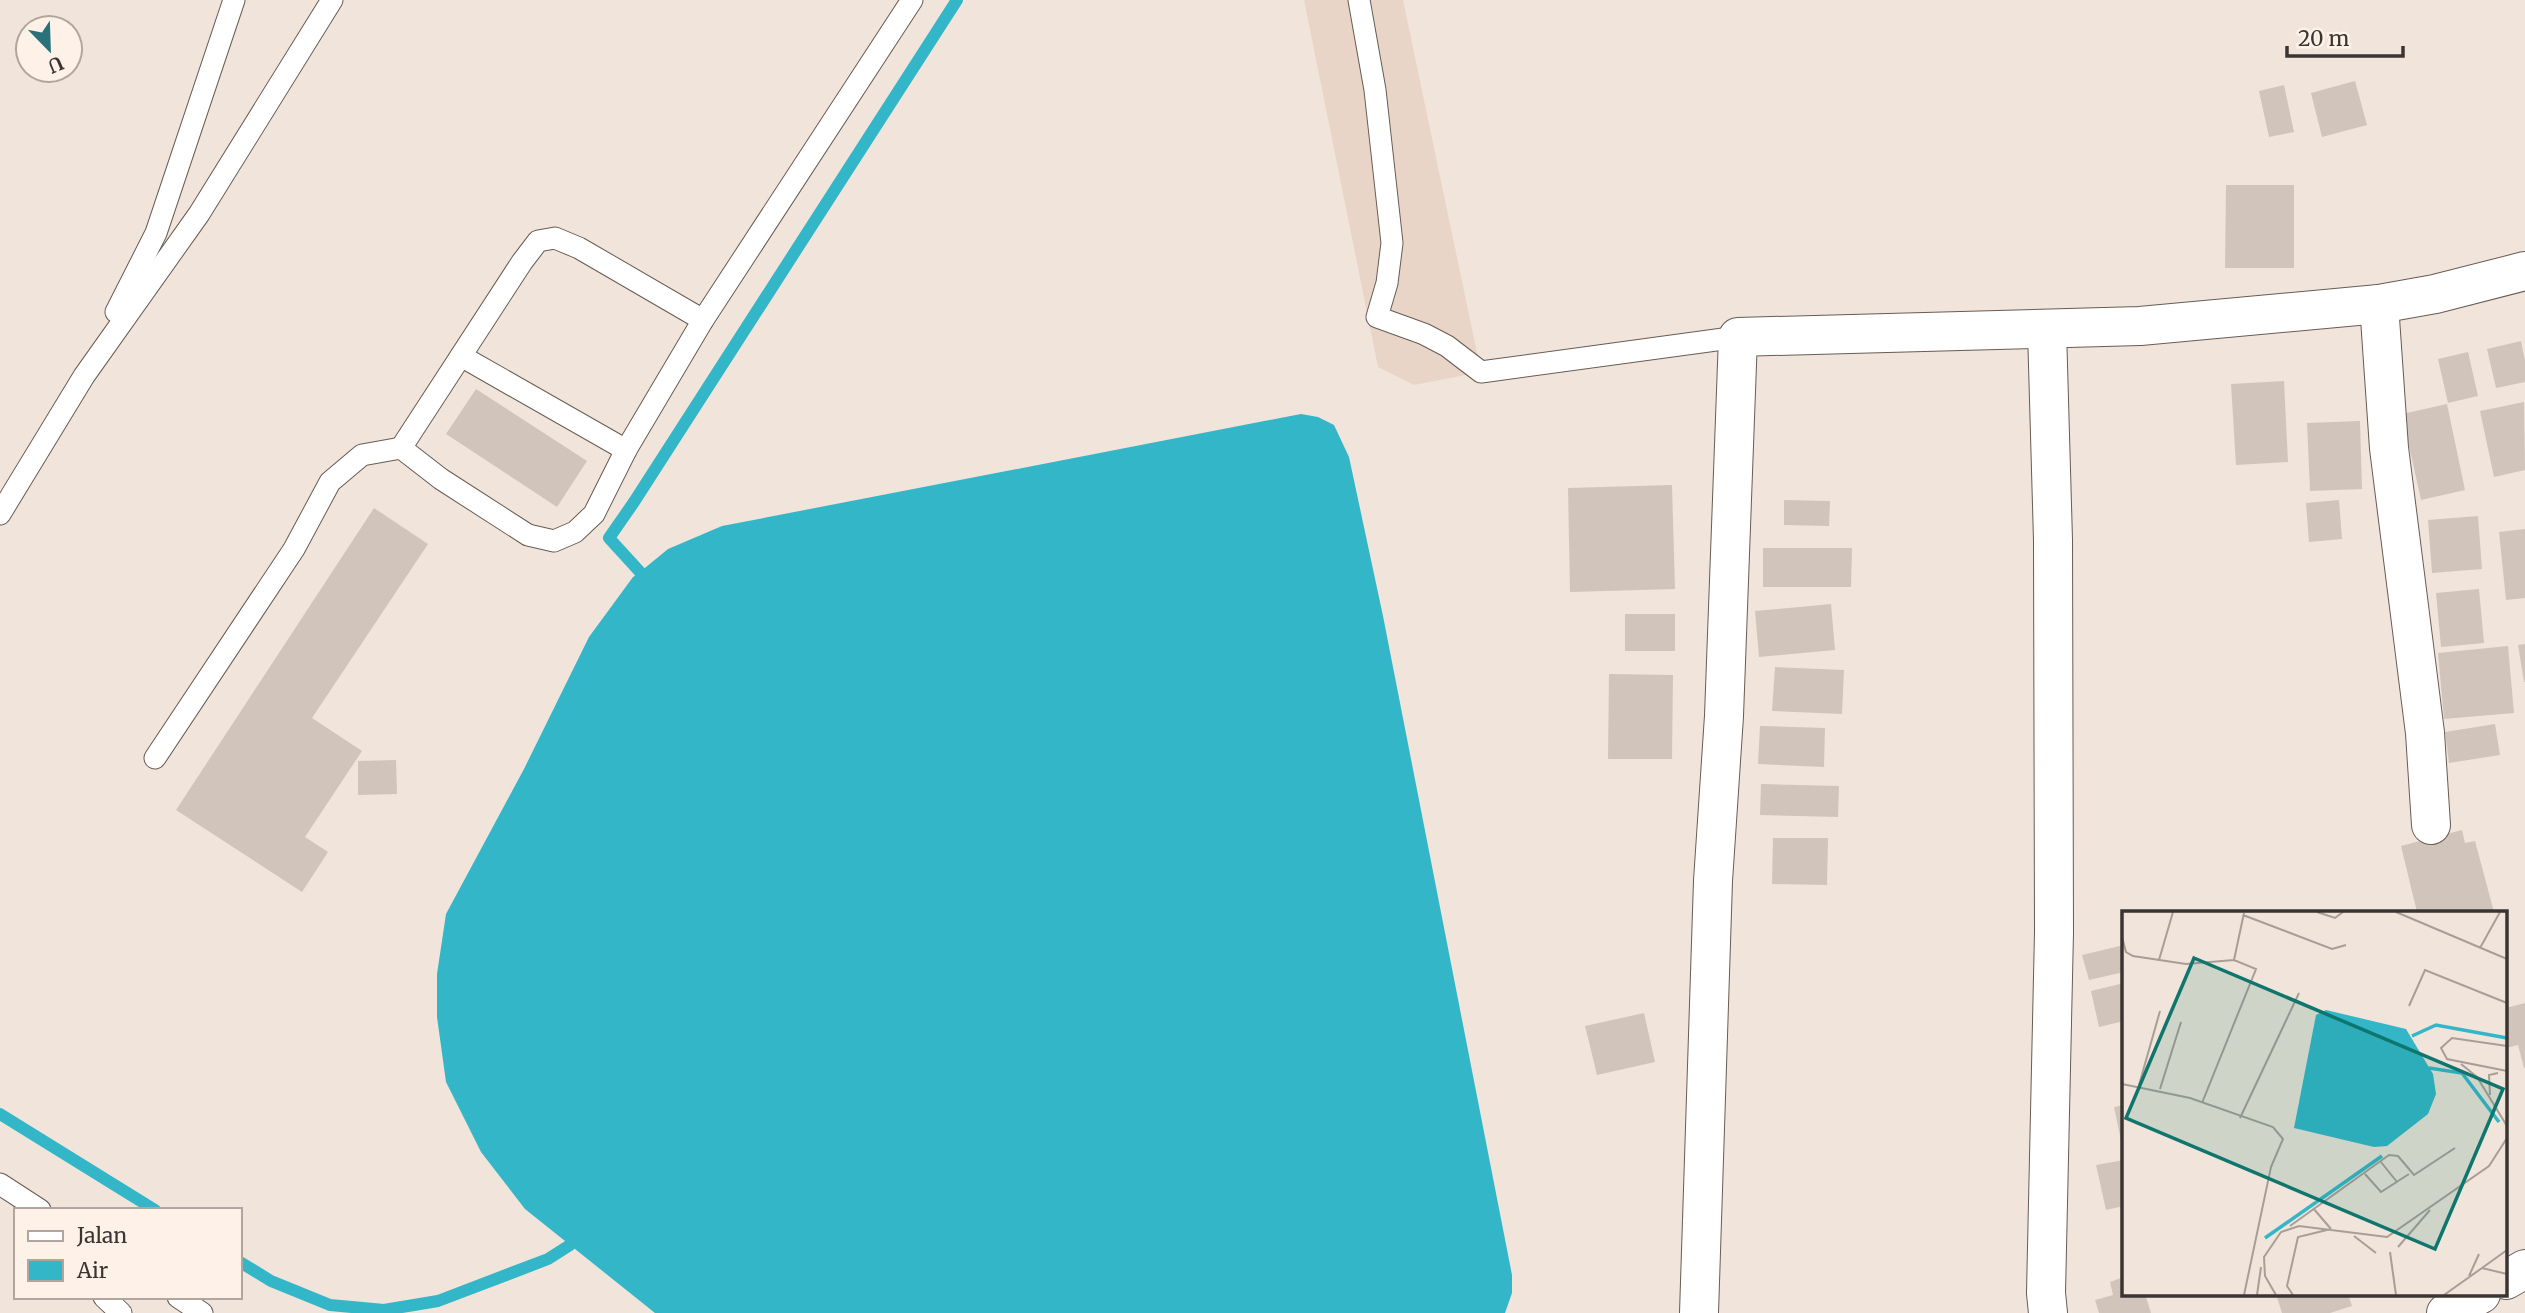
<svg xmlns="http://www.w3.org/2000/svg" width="2525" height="1313" viewBox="0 0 2525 1313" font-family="Merriweather,serif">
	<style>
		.built { fill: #e9d5c7 }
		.water { fill: #33b6c7 }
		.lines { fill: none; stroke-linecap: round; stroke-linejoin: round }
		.stream { stroke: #33b6c7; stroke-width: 12 }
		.building { fill: #d1c5bb }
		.lane-casing { stroke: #675c54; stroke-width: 23 }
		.street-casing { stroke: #675c54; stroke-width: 40 }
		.secondary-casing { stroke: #675c54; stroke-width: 40 }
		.lane { stroke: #fff; stroke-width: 21 }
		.street { stroke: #fff; stroke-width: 38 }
		.secondary { stroke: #fff; stroke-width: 38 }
		.inset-river { fill: none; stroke: #33b6c7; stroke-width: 3.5 }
		.inset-road { fill: none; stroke: #a89e97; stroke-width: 2 }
		.view { fill: #0f766e; fill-opacity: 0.15; stroke: #0f766e; stroke-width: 3.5 }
		.inset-edge { fill: none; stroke: #3a3532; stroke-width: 3.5 }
	</style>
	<rect width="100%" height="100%" fill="#f1e4da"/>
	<!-- built -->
	<polygon class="built" points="1304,0 1403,0 1481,372 1414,385 1378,367"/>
	<!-- water -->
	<polygon class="water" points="1301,414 1318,417 1334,425 1349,457 1383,616 1512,1275 1512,1293 1505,1313 655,1313 525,1209 481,1152 446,1082 437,1017 437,974 446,914 524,769 589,637 633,577 640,572 668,549 722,526"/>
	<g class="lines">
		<!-- stream -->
		<g class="stream">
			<polyline points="640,572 609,538 634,502 957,0"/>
			<polyline points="0,1114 155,1210"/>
			<polyline points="240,1262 271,1281 330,1305 384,1310 438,1301 548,1259 570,1245"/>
		</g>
	</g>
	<!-- building -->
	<g class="building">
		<polygon points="2355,81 2367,125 2322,137 2311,93"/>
		<polygon points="2284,85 2294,132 2269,137 2259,91"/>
		<polygon points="2226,185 2294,185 2294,268 2225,268"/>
		<polygon points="2521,341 2525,361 2525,382 2496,388 2487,349"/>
		<polygon points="2468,352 2478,396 2448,403 2438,359"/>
		<polygon points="2284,381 2288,462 2236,465 2231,384"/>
		<polygon points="476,389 587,461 557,507 446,434"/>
		<polygon points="2524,402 2525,470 2494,477 2480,411"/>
		<polygon points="2447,404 2465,490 2421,500 2402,414"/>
		<polygon points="2360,421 2362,489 2310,491 2307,423"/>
		<polygon points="1672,485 1675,589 1570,592 1568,488"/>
		<polygon points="1784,500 1830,501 1829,526 1784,525"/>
		<polygon points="2339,500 2342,539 2309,542 2306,503"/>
		<polygon points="374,508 428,544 312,718 362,751 305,837 328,852 302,892 176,810"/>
		<polygon points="2478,516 2482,569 2432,573 2428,520"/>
		<polygon points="2525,529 2525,598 2506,600 2499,532"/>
		<polygon points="1763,548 1852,548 1851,587 1763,587"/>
		<polygon points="2479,589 2484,643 2441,647 2436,593"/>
		<polygon points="1831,604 1835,650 1759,657 1755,611"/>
		<rect x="1625" y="614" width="50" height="37"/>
		<polygon points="2525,644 2525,682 2524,682 2518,645"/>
		<polygon points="2508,646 2514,713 2444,719 2438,653"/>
		<polygon points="1775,667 1844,670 1842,714 1772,711"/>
		<polygon points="1609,674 1673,675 1672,759 1608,759"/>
		<polygon points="2495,724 2500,755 2449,763 2445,732"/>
		<polygon points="1760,726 1825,728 1824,767 1758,764"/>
		<polygon points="396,760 397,794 358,795 358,761"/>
		<polygon points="1761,784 1839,786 1838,817 1760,815"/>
		<polygon points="2462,830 2465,843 2475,841 2494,912 2417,912 2401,846"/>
		<polygon points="1773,838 1828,838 1827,885 1772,884"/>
		<polygon points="2124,945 2124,972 2089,980 2082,955"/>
		<polygon points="2124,983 2124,1021 2099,1027 2091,991"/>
		<polygon points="2525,1003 2525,1068 2524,1068 2518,1045 2506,1048 2506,1008"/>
		<polygon points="1644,1013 1655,1062 1597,1075 1585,1026"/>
		<polygon points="2124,1105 2124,1150 2123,1150 2114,1107"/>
		<polygon points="2124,1160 2124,1206 2106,1210 2096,1165"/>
		<polygon points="2124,1277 2124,1294 2145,1294 2151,1313 2099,1313 2095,1300 2113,1295 2110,1282"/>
		<polygon points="2276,1294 2348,1294 2352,1306 2330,1313 2282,1313"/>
	</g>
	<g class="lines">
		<defs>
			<g id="lane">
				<polyline points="1359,0 1375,90 1392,243 1387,283 1377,317 1424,334 1447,346 1481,372 1738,337"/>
				<polyline points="116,312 156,233 234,0"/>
				<polyline points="461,356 626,450"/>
				<polyline points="401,448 522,262 538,241 555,238 579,248 703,320"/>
				<polyline points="0,514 84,376 199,214 332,0"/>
				<polyline points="155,758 294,549 330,482 362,455 401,448 441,479 528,535 554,541 575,532 594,514 626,450 703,320 912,0"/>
				<polyline points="0,1184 40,1210"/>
				<polyline points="104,1297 121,1313"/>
				<polyline points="178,1297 202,1313"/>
			</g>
			<g id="street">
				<polyline points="2379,304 2389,448 2425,733 2431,825"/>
				<polyline points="2047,330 2053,540 2054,932 2046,1293 2048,1313"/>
				<polyline points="1699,1313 1713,881 1724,716 1738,337 2140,326 2379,304 2435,294 2525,271"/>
			</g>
			<g id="secondary">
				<polyline points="2506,1280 2525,1269"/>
				<polyline points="2446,1313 2481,1294"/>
			</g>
		</defs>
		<!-- lane casing -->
		<use href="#lane" class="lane-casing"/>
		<!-- street casing -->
		<use href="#street" class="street-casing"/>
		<!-- secondary casing -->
		<use href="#secondary" class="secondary-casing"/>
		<!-- lane -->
		<use href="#lane" class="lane"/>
		<!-- street -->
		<use href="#street" class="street"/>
		<!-- secondary -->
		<use href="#secondary" class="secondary"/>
	</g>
	<!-- overview -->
	<g transform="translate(2122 911)">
		<rect width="385" height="385" fill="#f1e4da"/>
		<path d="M204 99 284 118 311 163 314 183 306 203 265 235 252 236 172 217 194 104Z" fill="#33b6c7"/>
		<path class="inset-river" d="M290 125 314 114 385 127M307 157 340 162 377 211M143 327 260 245"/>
		<path class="inset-road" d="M195 1 213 7 221 1M274 1 385 48M121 4 210 38 224 34M0 26 4 41 11 45 64 53 112 49 134 58 80 192M358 37 378 1M37 49 51 1M112 49 122 2M287 95 303 59 385 92M385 135 330 127 319 137 325 148 385 160M339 153 355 166 385 215M0 173 68 187 151 216 161 228 149 256 122 384M17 174 38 100M38 178 59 111M368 184 367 164 376 162M118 207 177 82M259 251 275 271M243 263 259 281 287 263M191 297 209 318M168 315 267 244 276 245 292 264 333 237M232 325 254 342M276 336 308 299M268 341 274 384M360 357 385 339M347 365 357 343M135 384 139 356M154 384 143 365 142 346 159 321 177 315 265 326 367 255 385 227M171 384 165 375 176 326 205 319M322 384 360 357 385 363"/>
		<path class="view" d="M72 47 381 178 313 338 4 207Z"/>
		<rect width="385" height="385" class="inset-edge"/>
	</g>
	<!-- legend -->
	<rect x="14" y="1208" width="228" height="91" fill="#fef1e7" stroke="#b0a69f" stroke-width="2"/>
	<rect x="28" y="1231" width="35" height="10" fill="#ffffff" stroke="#b0a69f" stroke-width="2"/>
	<text x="77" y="1243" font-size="21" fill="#3a3532">Jalan</text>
	<rect x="28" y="1260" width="35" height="21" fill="#33b6c7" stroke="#b0a69f" stroke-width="2"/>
	<text x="77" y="1278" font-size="21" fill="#3a3532">Air</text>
	<!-- north arrow -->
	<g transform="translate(49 49) rotate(157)"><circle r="33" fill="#fef1e7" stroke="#b0a69f" stroke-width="2"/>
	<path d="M0-5L12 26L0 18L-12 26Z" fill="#29727c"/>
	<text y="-10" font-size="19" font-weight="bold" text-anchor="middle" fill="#3a3532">U</text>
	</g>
	<!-- scale -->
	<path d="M2287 46v10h116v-10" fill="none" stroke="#3a3532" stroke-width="3.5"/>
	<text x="2298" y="46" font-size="21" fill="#3a3532" stroke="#fef1e7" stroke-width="5" paint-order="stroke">20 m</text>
</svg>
